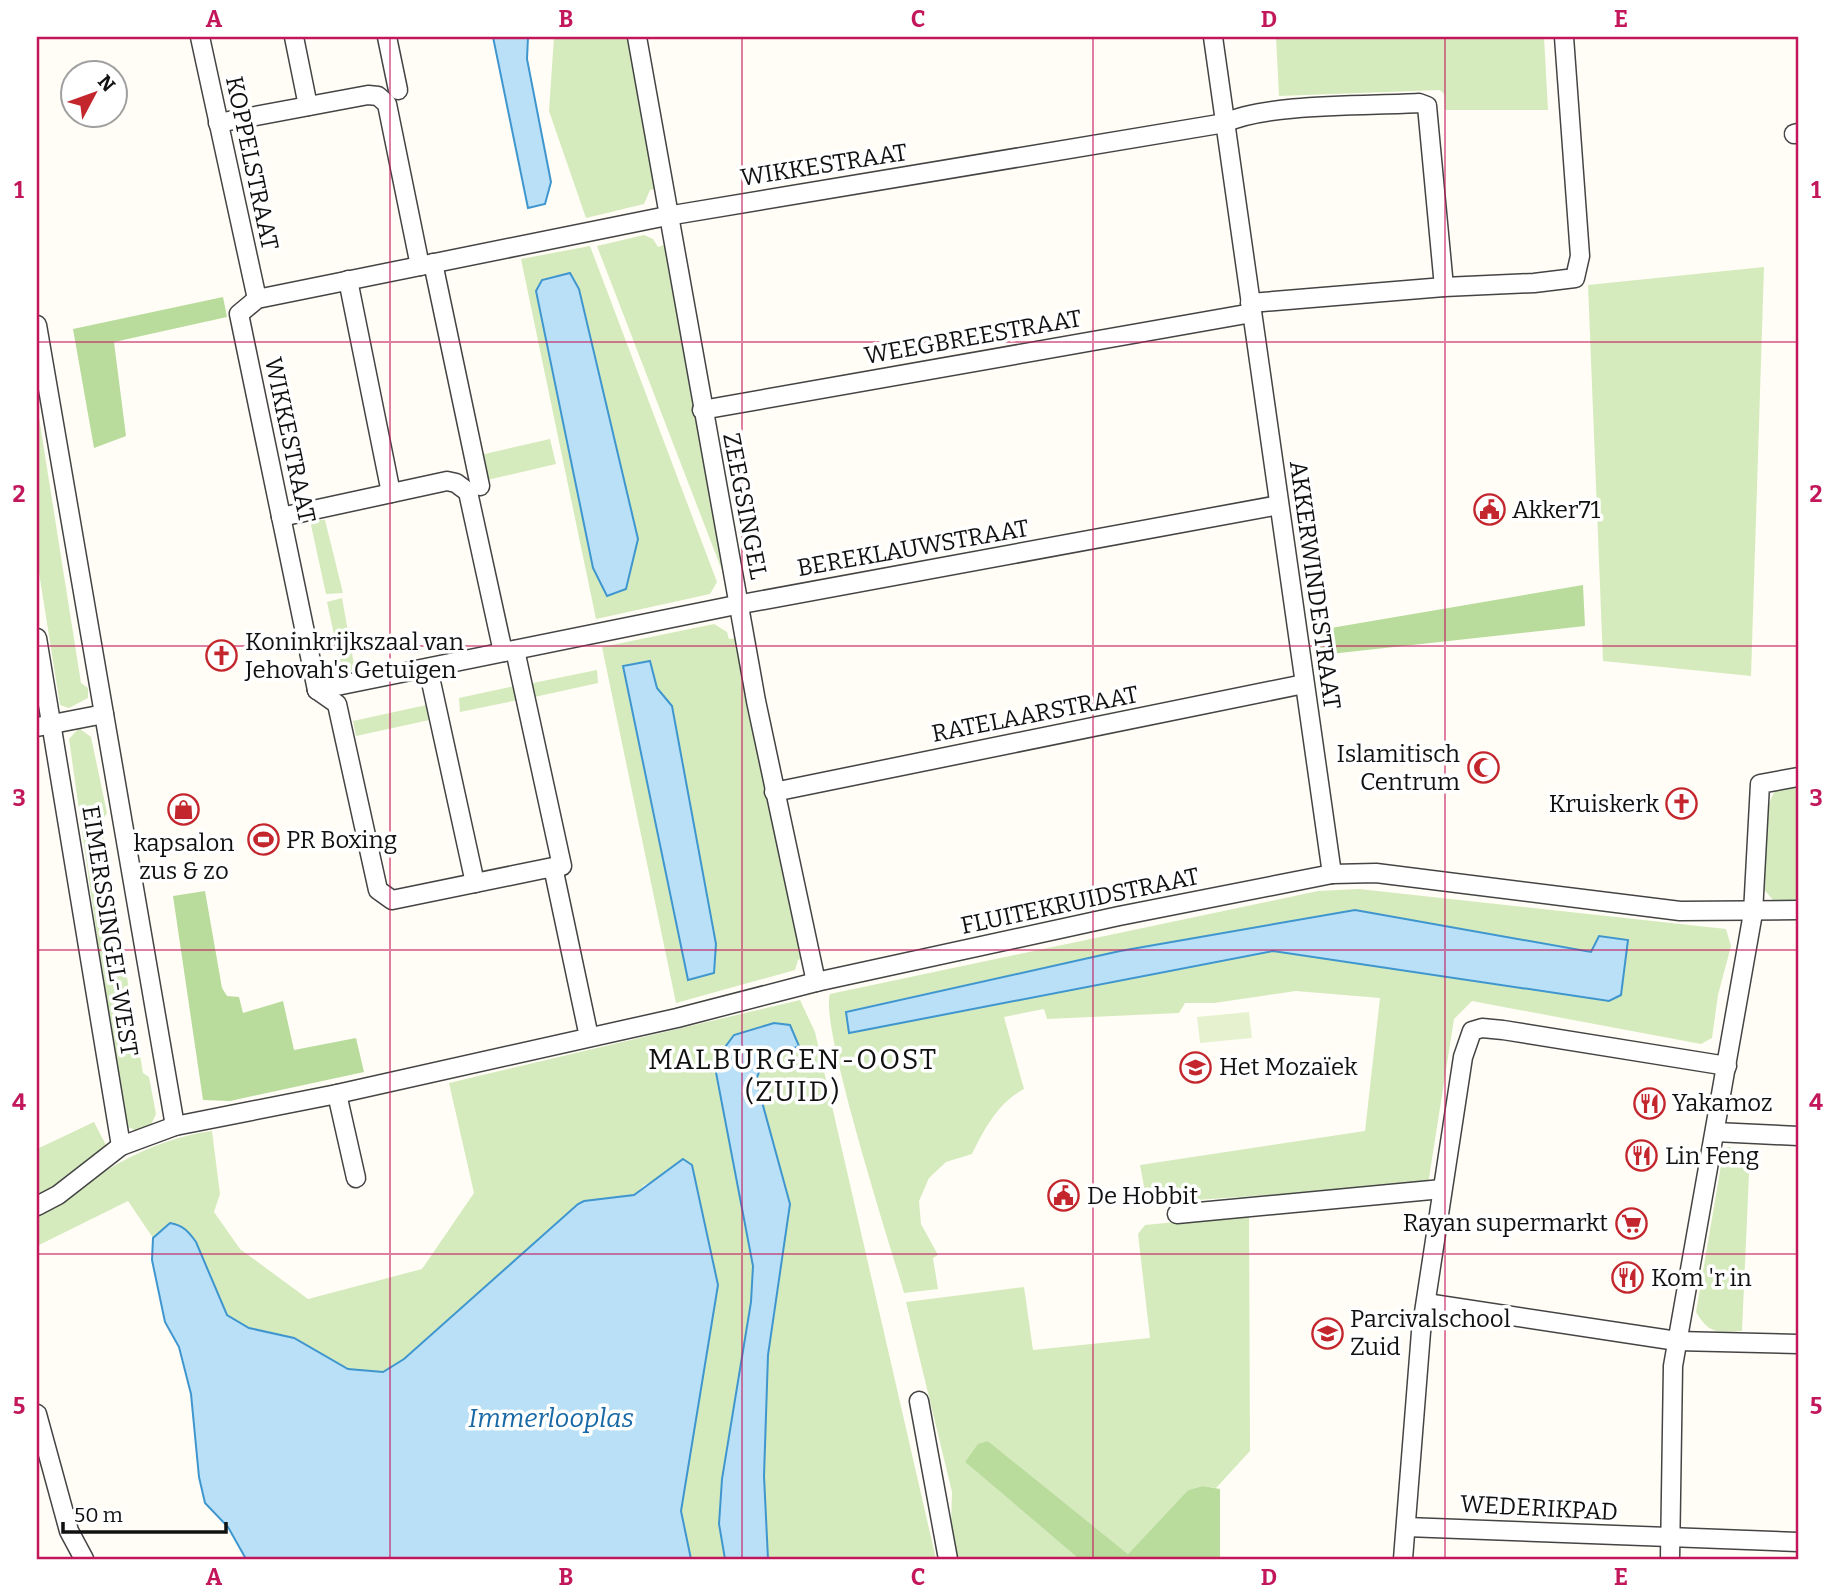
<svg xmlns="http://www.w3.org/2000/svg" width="1835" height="1596" viewBox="0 0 1835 1596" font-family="Bitter,serif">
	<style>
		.green { fill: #d5ebbd; fill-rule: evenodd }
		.forest { fill: #b9dc9c }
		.pitch { fill: #e6f2cf }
		.water { fill: #b9e0f7; stroke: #3f96cf; stroke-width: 2 }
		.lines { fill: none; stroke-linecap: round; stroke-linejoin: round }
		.street-casing { stroke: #444; stroke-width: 21 }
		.street { stroke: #fff; stroke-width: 18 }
		.grid { fill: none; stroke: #c2185b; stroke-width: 2; stroke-opacity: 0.55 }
		.labels { text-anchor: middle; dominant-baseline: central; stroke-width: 7; stroke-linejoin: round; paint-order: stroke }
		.street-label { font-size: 24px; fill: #111; stroke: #fff }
		.poi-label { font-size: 24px; fill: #111; stroke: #fff; text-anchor: start }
		.water-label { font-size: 26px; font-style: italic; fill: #1768a6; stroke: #fff }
		.quarter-label { font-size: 28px; letter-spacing: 2px; fill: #111; stroke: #fff }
		.neatline { fill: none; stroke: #c2185b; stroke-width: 2.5 }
		.grid-label { font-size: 23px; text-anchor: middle; font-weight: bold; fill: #c2185b }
	</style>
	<rect width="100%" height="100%" fill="#fffdf5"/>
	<!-- green -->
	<g class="green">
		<polygon points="554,37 630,37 655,189 650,190 644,204 586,218 549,111"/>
		<polygon points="1276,37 1544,37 1548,110 1445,110 1444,94 1440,90 1279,96"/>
		<polygon points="644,235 653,239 658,247 664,245 723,573 597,246"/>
		<path d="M590 246 717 582 710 594 596 619 521 259ZM570 274 579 289 638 539 607 595 593 568 536 291Z"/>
		<polygon points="1764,267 1751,676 1603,661 1588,285"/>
		<polygon points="37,405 81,683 88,688 88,698 69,708 60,705 37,560"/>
		<polygon points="550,439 556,464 487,480 480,455"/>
		<polygon points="316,520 325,520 343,593 326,594 311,525"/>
		<polygon points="342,598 355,670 342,672 327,602"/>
		<path d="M714 624 727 632 729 639 736 638 803 958 798 960 795 970 676 1003 602 647ZM650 661 657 688 672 706 716 944Z"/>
		<polygon points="597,670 598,683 530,698 528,684"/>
		<polygon points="519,685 523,699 460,712 459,698"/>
		<polygon points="431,704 434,719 356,736 353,721"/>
		<polygon points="79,728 91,737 107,813 101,822 143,1073 149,1077 156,1114 149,1129 140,1132 128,1127 123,1119 69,739"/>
		<path d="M1798 781V900L1774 901 1760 885C1763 861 1760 798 1782 784 1786 781 1793 782 1798 781Z"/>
		<path d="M1359 889 1726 929 1731 946 1718 995 1712 1038 1701 1044 1472 1001 1454 1019 1428 1184 1152 1203 1145 1192 1140 1165 1365 1131 1380 998 1296 991 1214 1003H1185L1179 1013 1047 1019 1044 1009 1004 1017 1024 1089C998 1103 985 1128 972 1154L946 1162 929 1178 919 1201 921 1224 938 1255 933 1258 938 1289 904 1293C891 1247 819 1025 830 994L1318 891ZM1355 910 1591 952 1599 936 1628 941 1609 1001 1273 951 849 1033 846 1011 1120 951Z"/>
		<path d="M800 1000 815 1032 936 1559H768L764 1476 768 1355 790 1204 756 1080 763 1062 796 1049 790 1025 774 1023 734 1035 714 1062 753 1266 751 1302 722 1479 719 1524 725 1559H691L681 1511 718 1285 692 1165 644 1185 635 1195 584 1201 578 1204 404 1359 383 1372 348 1369 294 1338 249 1328 227 1315 196 1242 189 1232 170 1223 153 1238 128 1201 37 1246V1215C93 1178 144 1140 212 1131L220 1194 214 1212 240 1249 308 1299 422 1269 474 1193 449 1083Z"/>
		<polygon points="94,1122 107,1147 62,1182 37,1196 37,1149"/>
		<path d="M1730 1147 1750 1152 1742 1331C1717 1332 1710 1335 1696 1312L1724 1148Z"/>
		<polygon points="1249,1215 1250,1451 1216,1488 1203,1486 1188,1490 1128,1554 988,1441 965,1462 1079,1559 958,1559 951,1524 952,1492 906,1302 1024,1287 1033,1350 1150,1338 1138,1234 1145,1225"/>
	</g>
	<!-- forest -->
	<g class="forest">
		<polygon points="223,297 227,317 114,342 126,436 94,448 73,329"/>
		<polygon points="1583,585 1585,626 1321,655 1319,630"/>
		<polygon points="205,891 222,988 227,996 239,997 243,1013 283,1001 294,1050 356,1038 364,1072 230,1101 203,1100 173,896"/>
		<polygon points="988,1441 1128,1554 1188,1490 1203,1486 1220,1489 1220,1559 1079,1559 965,1462 978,1444"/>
	</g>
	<!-- pitch -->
	<polygon class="pitch" points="1249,1012 1252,1038 1200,1043 1197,1017"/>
	<!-- water -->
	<g class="water">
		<polygon points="493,37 528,37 527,59 551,182 545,204 528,208"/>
		<polygon points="570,273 579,289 638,539 626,589 607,596 593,568 536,291 542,280"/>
		<polygon points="650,661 657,688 672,706 716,944 714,973 688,980 623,666"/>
		<polygon points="1355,910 1591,952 1599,936 1628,940 1621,995 1609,1001 1273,951 849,1033 846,1012 1120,951"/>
		<polygon points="774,1023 790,1025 799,1046 763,1062 756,1080 790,1204 768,1355 764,1476 768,1559 725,1559 719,1524 722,1479 751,1302 753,1266 714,1062 734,1035"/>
		<path d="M683 1159 692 1165 718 1285 681 1511 691 1559H246L228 1527 205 1503 199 1477 191 1394 179 1347 165 1322 152 1260 153 1238 170 1223C183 1225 189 1232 196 1242L227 1315 249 1328 294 1338 348 1369 383 1372 404 1359 578 1204 584 1201 634 1195Z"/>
	</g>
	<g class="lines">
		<defs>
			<g id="street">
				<polyline points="200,37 257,299"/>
				<polyline points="294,37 308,106"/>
				<polyline points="387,37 398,90"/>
				<polyline points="637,37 756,701 816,982"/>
				<polyline points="1213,37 1332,874"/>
				<polyline points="218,123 368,95 378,96 387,104 420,266"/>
				<polyline points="1794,134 1798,133"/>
				<polyline points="433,263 480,486"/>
				<polyline points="348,280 391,493"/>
				<polyline points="1444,287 1534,283 1575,278 1580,256 1564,37"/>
				<polyline points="37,325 175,1126"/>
				<polyline points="702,410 1252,313"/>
				<polyline points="281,517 447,481 456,483 468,492 503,652"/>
				<polyline points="37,638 121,1146"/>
				<polyline points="515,650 562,866"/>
				<polyline points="428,668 475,883"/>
				<path d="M317 690 239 314 257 299 667 216 1225 123C1267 103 1369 106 1419 103L1427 106 1444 287 1250 303"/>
				<polyline points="317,690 731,606 1279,505"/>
				<polyline points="317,690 337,704 378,890 392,900 553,867 589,1037"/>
				<polyline points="37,727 104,714"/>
				<polyline points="774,792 1304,684"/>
				<polyline points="337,1094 356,1178"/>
				<polyline points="1715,1132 1798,1136"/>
				<polyline points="37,1206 58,1195 121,1146 175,1126 337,1094 677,1018 816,982 1119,916 1332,874 1376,873 1680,911 1798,910"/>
				<polyline points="1177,1214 1442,1189"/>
				<polyline points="1426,1303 1677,1341 1798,1344"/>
				<polyline points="919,1401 948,1559"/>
				<polyline points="37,1414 69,1531 84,1559"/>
				<polyline points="1406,1527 1798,1542"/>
				<polyline points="1403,1559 1421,1332 1463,1057 1472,1031 1482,1028 1503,1030 1727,1066"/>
				<polyline points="1670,1559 1673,1366 1753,913 1760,784 1798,777"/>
			</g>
		</defs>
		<!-- street casing -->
		<use href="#street" class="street-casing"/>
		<!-- street -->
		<use href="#street" class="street"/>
	</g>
	<!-- grid -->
	<path class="grid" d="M390 37V1559M742 37V1559M1093 37V1559M1445 37V1559M37 342H1798M37 646H1798M37 950H1798M37 1254H1798"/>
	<!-- icons -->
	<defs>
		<symbol id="civic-ring" viewBox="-11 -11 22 22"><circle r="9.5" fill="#fff" stroke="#c4262e" stroke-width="1.5"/><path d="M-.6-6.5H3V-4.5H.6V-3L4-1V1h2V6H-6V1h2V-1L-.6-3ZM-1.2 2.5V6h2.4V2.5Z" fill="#c4262e"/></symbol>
		<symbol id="church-ring" viewBox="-11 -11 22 22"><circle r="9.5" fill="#fff" stroke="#c4262e" stroke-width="1.5"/><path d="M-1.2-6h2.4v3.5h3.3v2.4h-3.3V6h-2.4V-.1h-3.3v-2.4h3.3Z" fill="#c4262e"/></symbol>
		<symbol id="mosque-ring" viewBox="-11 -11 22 22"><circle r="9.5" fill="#fff" stroke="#c4262e" stroke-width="1.5"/><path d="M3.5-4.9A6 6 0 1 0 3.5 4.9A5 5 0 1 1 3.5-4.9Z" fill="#c4262e"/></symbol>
		<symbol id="shop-ring" viewBox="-11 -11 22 22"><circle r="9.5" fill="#fff" stroke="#c4262e" stroke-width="1.5"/><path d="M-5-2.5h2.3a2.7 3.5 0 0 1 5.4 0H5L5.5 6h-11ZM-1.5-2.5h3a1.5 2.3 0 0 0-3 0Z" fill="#c4262e"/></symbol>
		<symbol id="stadium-ring" viewBox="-11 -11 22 22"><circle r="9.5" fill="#fff" stroke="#c4262e" stroke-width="1.5"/><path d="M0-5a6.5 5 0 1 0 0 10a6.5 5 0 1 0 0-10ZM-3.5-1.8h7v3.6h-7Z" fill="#c4262e"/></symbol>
		<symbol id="school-ring" viewBox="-11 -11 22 22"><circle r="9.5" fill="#fff" stroke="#c4262e" stroke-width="1.5"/><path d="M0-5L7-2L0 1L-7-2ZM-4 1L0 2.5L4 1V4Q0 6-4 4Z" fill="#c4262e"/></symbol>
		<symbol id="restaurant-ring" viewBox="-11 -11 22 22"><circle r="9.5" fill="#fff" stroke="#c4262e" stroke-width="1.5"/><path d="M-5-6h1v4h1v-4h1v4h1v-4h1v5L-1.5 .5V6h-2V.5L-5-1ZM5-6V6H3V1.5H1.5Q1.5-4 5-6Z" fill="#c4262e"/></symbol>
		<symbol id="supermarket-ring" viewBox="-11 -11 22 22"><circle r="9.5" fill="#fff" stroke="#c4262e" stroke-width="1.5"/><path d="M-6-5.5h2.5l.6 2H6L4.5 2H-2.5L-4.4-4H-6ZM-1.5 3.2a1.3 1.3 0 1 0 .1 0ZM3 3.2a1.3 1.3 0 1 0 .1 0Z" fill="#c4262e"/></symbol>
	</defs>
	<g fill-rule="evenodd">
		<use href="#civic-ring" x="1472" y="492" width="35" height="35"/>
		<use href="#church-ring" x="204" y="638" width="35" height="35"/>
		<use href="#mosque-ring" x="1466" y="750" width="35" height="35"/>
		<use href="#church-ring" x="1664" y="786" width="35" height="35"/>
		<use href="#shop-ring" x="166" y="792" width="35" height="35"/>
		<use href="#stadium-ring" x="246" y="822" width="35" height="35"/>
		<use href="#school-ring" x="1178" y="1050" width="35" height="35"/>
		<use href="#restaurant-ring" x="1632" y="1086" width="35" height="35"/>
		<use href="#restaurant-ring" x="1624" y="1138" width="35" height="35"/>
		<use href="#civic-ring" x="1046" y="1178" width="35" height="35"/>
		<use href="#supermarket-ring" x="1614" y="1206" width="35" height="35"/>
		<use href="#restaurant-ring" x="1610" y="1260" width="35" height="35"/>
		<use href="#school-ring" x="1310" y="1316" width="35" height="35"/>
	</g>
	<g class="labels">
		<!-- street labels -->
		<g class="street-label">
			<text transform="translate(252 163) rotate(78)">KOPPELSTRAAT</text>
			<text transform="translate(824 165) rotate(-9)">WIKKESTRAAT</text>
			<text transform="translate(973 337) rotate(-10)">WEEGBREESTRAAT</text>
			<text transform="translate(290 440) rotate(78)">WIKKESTRAAT</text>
			<text transform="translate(745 506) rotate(79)">ZEEGSINGEL</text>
			<text transform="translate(913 548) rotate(-10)">BEREKLAUWSTRAAT</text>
			<text transform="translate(1315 585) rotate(82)">AKKERWINDESTRAAT</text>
			<text transform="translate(1035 714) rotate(-11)">RATELAARSTRAAT</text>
			<text transform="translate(1080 901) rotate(-12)">FLUITEKRUIDSTRAAT</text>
			<text transform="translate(110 931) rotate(81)">EIMERSSINGEL-WEST</text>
			<text transform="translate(1539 1508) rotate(3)">WEDERIKPAD</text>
		</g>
		<!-- poi labels -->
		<g class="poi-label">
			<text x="1512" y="510">Akker71</text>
			<text x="245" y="642">Koninkrijkszaal van<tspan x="245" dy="28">Jehovah's Getuigen</tspan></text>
			<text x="1460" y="754" text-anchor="end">Islamitisch<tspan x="1460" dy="28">Centrum</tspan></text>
			<text x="1659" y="804" text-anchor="end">Kruiskerk</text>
			<text x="286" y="840">PR Boxing</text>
			<text x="184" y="843" text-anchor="middle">kapsalon<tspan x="184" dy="28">zus &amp; zo</tspan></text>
			<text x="1219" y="1067">Het Mozaïek</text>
			<text x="1672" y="1103">Yakamoz</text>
			<text x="1665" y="1156">Lin Feng</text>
			<text x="1087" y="1196">De Hobbit</text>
			<text x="1608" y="1223" text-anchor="end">Rayan supermarkt</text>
			<text x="1651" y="1278">Kom 'r in</text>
			<text x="1350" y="1319">Parcivalschool<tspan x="1350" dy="28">Zuid</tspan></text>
		</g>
		<!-- water labels -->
		<g class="water-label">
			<text x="551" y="1418">Immerlooplas</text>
		</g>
		<!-- quarter labels -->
		<g class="quarter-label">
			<text x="793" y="1059">MALBURGEN-OOST<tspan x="793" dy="32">(ZUID)</tspan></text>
		</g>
	</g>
	<!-- border -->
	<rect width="1835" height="1596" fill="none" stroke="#ffffff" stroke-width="77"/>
	<!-- north arrow -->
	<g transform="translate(94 94) rotate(49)"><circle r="33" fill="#ffffff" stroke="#a0a0a0" stroke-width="2"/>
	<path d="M0-5L12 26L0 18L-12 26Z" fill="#c4262e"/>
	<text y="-10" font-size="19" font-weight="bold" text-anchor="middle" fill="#111111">N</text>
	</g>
	<!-- scale -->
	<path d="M63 1522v10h163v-10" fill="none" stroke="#111111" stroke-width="3.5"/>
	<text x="74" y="1522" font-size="21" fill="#111111" stroke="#ffffff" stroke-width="5" paint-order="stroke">50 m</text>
	<rect x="38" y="38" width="1759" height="1520" class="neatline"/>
	<g class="grid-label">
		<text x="214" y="27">A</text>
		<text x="566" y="27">B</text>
		<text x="918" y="27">C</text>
		<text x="1269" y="27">D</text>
		<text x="1621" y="27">E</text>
		<text x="19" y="198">1</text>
		<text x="1816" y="198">1</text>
		<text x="19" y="502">2</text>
		<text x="1816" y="502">2</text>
		<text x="19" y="806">3</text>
		<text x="1816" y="806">3</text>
		<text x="19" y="1110">4</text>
		<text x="1816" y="1110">4</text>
		<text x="19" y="1414">5</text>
		<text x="1816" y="1414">5</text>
		<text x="214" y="1585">A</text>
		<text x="566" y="1585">B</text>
		<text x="918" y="1585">C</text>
		<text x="1269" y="1585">D</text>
		<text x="1621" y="1585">E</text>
	</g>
</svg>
